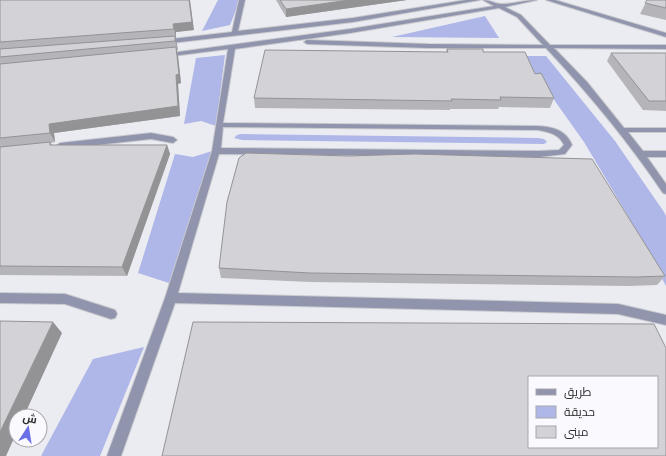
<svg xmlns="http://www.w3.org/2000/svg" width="666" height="456" viewBox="0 0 666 456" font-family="'Noto Sans',Cairo,sans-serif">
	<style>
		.green { fill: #afb6e8 }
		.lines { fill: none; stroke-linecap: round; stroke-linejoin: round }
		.service-casing { stroke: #c9cace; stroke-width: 2 }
		.minor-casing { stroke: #c9cace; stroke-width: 2 }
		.service { fill: #9094ad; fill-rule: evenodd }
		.minor { fill: #9094ad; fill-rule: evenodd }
		.wall { fill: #b5b5b9 }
		.shaded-wall { fill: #939396 }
		.building { fill: #d2d2d7; stroke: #939396; fill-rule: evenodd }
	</style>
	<rect width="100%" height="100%" fill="#ebecf1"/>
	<!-- green -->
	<g class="green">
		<polygon points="218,0 240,0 230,25 202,31"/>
		<polygon points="485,16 499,38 392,37"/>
		<polygon points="225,55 216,126 201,121 184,124 196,58"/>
		<polygon points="523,56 546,56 615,141 664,212 666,216 666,286 628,216 584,142"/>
		<polygon points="241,134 538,138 544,139 547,142 544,144 242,140 234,138 237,135"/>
		<polygon points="212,151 172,284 138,273 175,154 193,157"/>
		<polygon points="144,347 100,456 41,456 93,359"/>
	</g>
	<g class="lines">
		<defs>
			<polygon id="service" points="546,0 555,0 666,33 666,37"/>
			<g id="minor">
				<polygon points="239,0 245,0 238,31 353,18 466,0 480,0 353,22 163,44 160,42 163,40 232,32"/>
				<path d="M483 0C490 0 495 4 502 4 513 4 525 0 537 0L505 7 521 15 550 45H666V49L554 48 587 82 624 128H666V132H628L643 151H666V157H647L666 184V194L663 193C628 141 589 94 546 48H428L307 44 304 42 307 40 428 44 543 45 517 17 499 8 350 33 235 49 223 123 538 126C553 127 566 130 572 145L565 154 539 157 219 154 178 293 618 304 666 315V325L618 314 175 303 121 456H107L165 298 212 151 228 49 165 57 163 56V54L350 29 494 6ZM223 127 538 130C549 132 559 134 564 145L559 150 539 151 221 148Z"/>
				<polygon points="151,133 173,137 177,140 173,143 151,139 60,149 56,146 60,143"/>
				<polygon points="0,293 65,294 115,310 117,314 115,318 111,319 65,304 0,303"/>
			</g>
		</defs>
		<!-- service casing -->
		<use href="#service" class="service-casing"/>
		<!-- minor casing -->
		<use href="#minor" class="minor-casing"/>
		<!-- service -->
		<use href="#service" class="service"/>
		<!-- minor -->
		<use href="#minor" class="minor"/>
	</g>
	<!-- wall -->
	<g class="wall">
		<polygon points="0,0 194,30 176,32 176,38 175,38 177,45 178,50 177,50 178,56 181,83 178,84 180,116 54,133 55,142 51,143 52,145 167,145 170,154 127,276 0,275"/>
		<polygon points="276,0 407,0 286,17"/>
		<polygon points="647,0 666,0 666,20 640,14"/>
		<polygon points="447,49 483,52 535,74 554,98 550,108 499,107 498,109 450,109 450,110 255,108 254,98 446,52"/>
		<polygon points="611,53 666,53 666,111 643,110 607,61"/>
		<polygon points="219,268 665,276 657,285 629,286 310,282 221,278"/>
	</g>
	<!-- shaded-wall -->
	<g class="shaded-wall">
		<polygon points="189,0 190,0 194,30 176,32 176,38 173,24"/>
		<polygon points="349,0 407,0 286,17 286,9"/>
		<polygon points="175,36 177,45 178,50 175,41"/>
		<polygon points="176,47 178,56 181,83 178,84 180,116 54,133 55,142 50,133 49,124 176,75"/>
		<polygon points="167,145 170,154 127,276 122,267"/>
		<polygon points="53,322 62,333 24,416 16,416 16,434 6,456 0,456 0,432"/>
	</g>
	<!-- building -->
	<g class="building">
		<polygon points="0,0 189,0 192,22 173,24 174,29 0,42"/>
		<polygon points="280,0 349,0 286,9"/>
		<polygon points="647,0 666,0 666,8 645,3"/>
		<polygon points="175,36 175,41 0,57 0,49"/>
		<polygon points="176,47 179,74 176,75 178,106 49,124 50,133 0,138 0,64"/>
		<polygon points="447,49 483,49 483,52 525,52 535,74 541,73 554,98 500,97 501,100 451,99 452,101 254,98 265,50 448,52"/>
		<polygon points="611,53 666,53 666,101 649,101"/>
		<polygon points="50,142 50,145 167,145 122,267 0,266 0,147"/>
		<polygon points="246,153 348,156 414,154 592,159 665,276 636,277 310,273 219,268 227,202 239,158"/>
		<polygon points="0,321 53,322 0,432"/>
		<path d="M193 322 654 324 666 348V456H162ZM529 377H657V447H529Z"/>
	</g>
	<!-- legend -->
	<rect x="528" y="376" width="130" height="72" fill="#f9f9fe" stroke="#a7a7ab"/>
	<rect x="536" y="389" width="20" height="6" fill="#9094ad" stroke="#a7a7ab"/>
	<text x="564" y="396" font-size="12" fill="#2d2d2f">طريق</text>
	<rect x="536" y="406" width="20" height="12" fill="#afb6e8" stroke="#a7a7ab"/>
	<text x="564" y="416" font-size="12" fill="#2d2d2f">حديقة</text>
	<rect x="536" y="426" width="20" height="12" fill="#d2d2d7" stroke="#a7a7ab"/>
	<text x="564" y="436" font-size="12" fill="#2d2d2f">مبنى</text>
	<!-- north arrow -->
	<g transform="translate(28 428) rotate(12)"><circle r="19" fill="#f9f9fe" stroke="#a7a7ab"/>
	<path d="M0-3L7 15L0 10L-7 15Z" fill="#6a6ee7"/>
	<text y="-6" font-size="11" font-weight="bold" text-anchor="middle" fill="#2d2d2f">ش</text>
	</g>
</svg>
